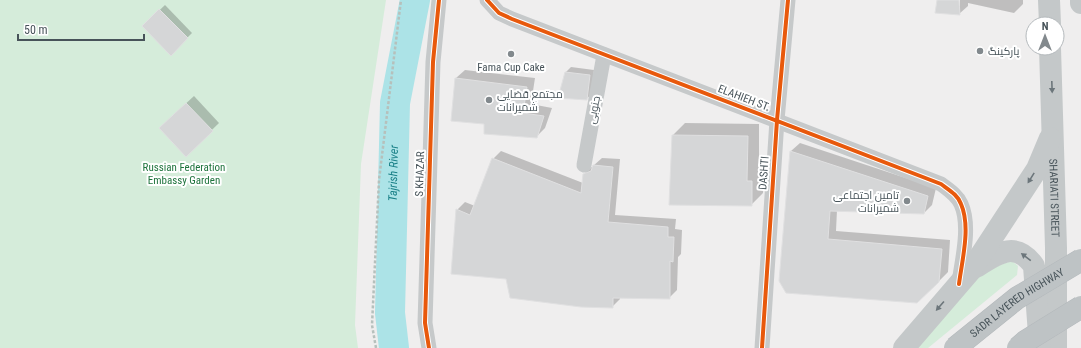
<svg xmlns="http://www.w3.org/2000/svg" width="1081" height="348" viewBox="0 0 1081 348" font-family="'Roboto Condensed',Cairo,sans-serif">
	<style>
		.green { fill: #d5ecda }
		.shadow { fill: #0003 }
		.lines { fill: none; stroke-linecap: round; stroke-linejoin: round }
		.river { stroke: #ace3e7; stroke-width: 30 }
		.building { fill: #d5d6d7; stroke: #e0e0e1 }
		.path { stroke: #b6c0bc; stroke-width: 2.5; stroke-dasharray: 3 2; stroke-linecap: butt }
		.minor { stroke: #c6c9ca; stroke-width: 15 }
		.primary { stroke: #c4c8c9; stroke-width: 22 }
		.trunk-bridge-casing { stroke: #b4b9bc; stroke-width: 23; stroke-linecap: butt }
		.trunk-bridge { stroke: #bec3c5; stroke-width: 22 }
		.cycleway-casing { stroke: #fff; stroke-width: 6 }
		.cycleway { stroke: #e8590c; stroke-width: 4 }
		.oneway { fill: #6c767b }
		.poi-dot { fill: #82898d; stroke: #fff; stroke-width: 1.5 }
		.labels { text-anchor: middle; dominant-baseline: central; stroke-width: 4; stroke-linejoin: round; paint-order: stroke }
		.poi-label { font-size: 11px; fill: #475359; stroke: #fff; text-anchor: start }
		.street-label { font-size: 11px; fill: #475359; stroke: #fff }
		.park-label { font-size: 11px; fill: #1f743d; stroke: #fff }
		.water-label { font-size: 12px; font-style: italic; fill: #177f86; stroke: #fff }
	</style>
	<rect width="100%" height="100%" fill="#efeeee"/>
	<!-- green -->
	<g class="green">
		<polygon points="0,0 386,0 361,164 355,325 358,348 0,348"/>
		<path d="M1012 261 1018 266 1017 275 928 348H913C941 315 969 273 1012 261Z"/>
	</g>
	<!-- shadow -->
	<g class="shadow">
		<polygon points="938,0 958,0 958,6 960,6 960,0 1023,0 1023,4 1014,13 968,3 968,6 959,14"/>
		<polygon points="165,5 192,33 171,54 143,26"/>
		<polygon points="571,67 594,70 591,95 586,99 566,72"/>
		<polygon points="465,70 535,78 531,104 552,108 545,128 536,137 485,123 456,78"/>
		<polygon points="194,96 219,123 186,155 167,121"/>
		<polygon points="685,123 759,124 759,169 764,170 763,193 751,205 670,204 673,135"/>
		<polygon points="800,143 936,188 932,205 924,213 837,210 836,231 950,240 948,272 939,281 787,292 791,151"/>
		<polygon points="501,151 583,183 584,174 602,158 620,159 615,215 676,219 675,229 682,230 681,254 678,257 677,290 669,298 620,297 620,299 612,307 507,278 457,210 465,202 475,206 493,159"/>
	</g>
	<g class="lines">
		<!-- river -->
		<path class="river" id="s1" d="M394 348 390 313 395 103 415 0"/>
	</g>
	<!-- building -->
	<g class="building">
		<polygon points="937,0 959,0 960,15 935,13"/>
		<polygon points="159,9 188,38 171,56 142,26"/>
		<polygon points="565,72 590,75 587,100 558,98"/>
		<polygon points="455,78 527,87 523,113 544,116 537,138 484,134 484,124 451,121"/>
		<polygon points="186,103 213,131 186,157 159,128"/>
		<polygon points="672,135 748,136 747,181 752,181 752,206 669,205"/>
		<polygon points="790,151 928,196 924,214 830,211 828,239 942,249 939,282 917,303 786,293 779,281"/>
		<polygon points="492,158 581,193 583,174 591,171 593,165 613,167 608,222 668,227 668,237 674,237 673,262 670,261 670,299 613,298 613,308 581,307 510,298 506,279 451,274 456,209 470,215"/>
	</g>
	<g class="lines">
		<!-- path -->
		<polyline class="path" points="376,348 372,325 379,180 401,0"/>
		<!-- minor -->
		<g class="minor">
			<path d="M487 0 499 13 512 19 941 184C949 190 957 195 961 204 971 226 962 260 959 283"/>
			<polyline points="584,165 604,55"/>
			<polyline points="429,348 425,323 433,62 439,0"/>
			<polyline points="762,348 777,120 788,0"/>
		</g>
		<!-- primary -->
		<g class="primary">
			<polyline points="1049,0 1050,24"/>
			<polyline points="1081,0 1081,3"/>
			<path id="s2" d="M1050 48 1056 248V348"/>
			<path d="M976 267C998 253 1016 240 1034 266L1040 348"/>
			<polyline points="904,348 971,270 1037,169 1050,138"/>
		</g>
		<defs>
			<g id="trunk-bridge">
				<path id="s3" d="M955 348 1017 298 1081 260"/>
				<polyline points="1018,348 1026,341 1081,307"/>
			</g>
		</defs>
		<!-- trunk-bridge casing -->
		<use href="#trunk-bridge" class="trunk-bridge-casing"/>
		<!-- trunk-bridge -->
		<use href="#trunk-bridge" class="trunk-bridge"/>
		<defs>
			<g id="cycleway">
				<path d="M487 0 499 13 512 19 941 184C949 190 958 195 961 204 971 227 962 260 959 284"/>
				<polyline points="429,348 425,323 433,62 439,0"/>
				<polyline points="762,348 777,120 788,0"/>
			</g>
		</defs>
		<!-- cycleway casing -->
		<use href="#cycleway" class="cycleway-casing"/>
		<!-- cycleway -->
		<use href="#cycleway" class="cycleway"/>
	</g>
	<!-- one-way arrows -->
	<defs><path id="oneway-solid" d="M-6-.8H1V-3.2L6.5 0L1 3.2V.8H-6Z"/></defs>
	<g class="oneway">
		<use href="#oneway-solid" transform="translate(1052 87) rotate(88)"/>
		<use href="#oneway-solid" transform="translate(1031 178) rotate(122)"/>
		<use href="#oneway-solid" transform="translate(1026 257) rotate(-143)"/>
		<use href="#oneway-solid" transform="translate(940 306) rotate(131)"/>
	</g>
	<!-- markers -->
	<g class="poi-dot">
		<circle cx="980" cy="51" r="4"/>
		<circle cx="511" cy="54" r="4"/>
		<circle cx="489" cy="100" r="4"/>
		<circle cx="907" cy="201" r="4"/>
	</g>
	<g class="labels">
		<!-- poi labels -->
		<g class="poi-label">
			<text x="988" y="51">پارکینگ</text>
			<text x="511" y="67" text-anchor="middle">Fama Cup Cake</text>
			<text x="497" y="94">مجتمع قضایی<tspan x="497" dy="13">شمیرانات</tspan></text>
			<text x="899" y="195" text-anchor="end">تامین اجتماعی<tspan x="899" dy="13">شمیرانات</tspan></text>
		</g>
		<!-- street labels -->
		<g class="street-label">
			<text transform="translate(744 98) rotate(21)">ELAHIEH ST.</text>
			<text transform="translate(594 110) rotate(-79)">جنوبی</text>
			<text transform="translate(764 173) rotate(-86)">DASHTI</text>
			<text transform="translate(420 174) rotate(-88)">S KHAZAR</text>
			<text stroke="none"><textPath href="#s2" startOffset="150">SHARIATI STREET</textPath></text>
			<text stroke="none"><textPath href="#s3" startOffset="77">SADR LAYERED HIGHWAY</textPath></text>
		</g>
		<!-- park labels -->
		<g class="park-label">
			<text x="184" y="167">Russian Federation<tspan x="184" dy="13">Embassy Garden</tspan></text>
		</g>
		<!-- water labels -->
		<g class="water-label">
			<text stroke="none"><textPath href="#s1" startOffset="175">Tajrish River</textPath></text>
		</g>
	</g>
	<!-- north arrow -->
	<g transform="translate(1045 36)"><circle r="19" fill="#ffffff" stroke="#b5babd"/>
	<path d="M0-3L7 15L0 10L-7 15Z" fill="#82898d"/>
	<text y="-6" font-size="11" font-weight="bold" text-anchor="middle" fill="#475359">N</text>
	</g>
	<!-- scale -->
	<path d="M18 34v6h126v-6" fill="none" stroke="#475359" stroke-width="2"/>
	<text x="24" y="34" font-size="12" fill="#475359" stroke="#ffffff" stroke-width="3" paint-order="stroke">50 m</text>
</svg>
